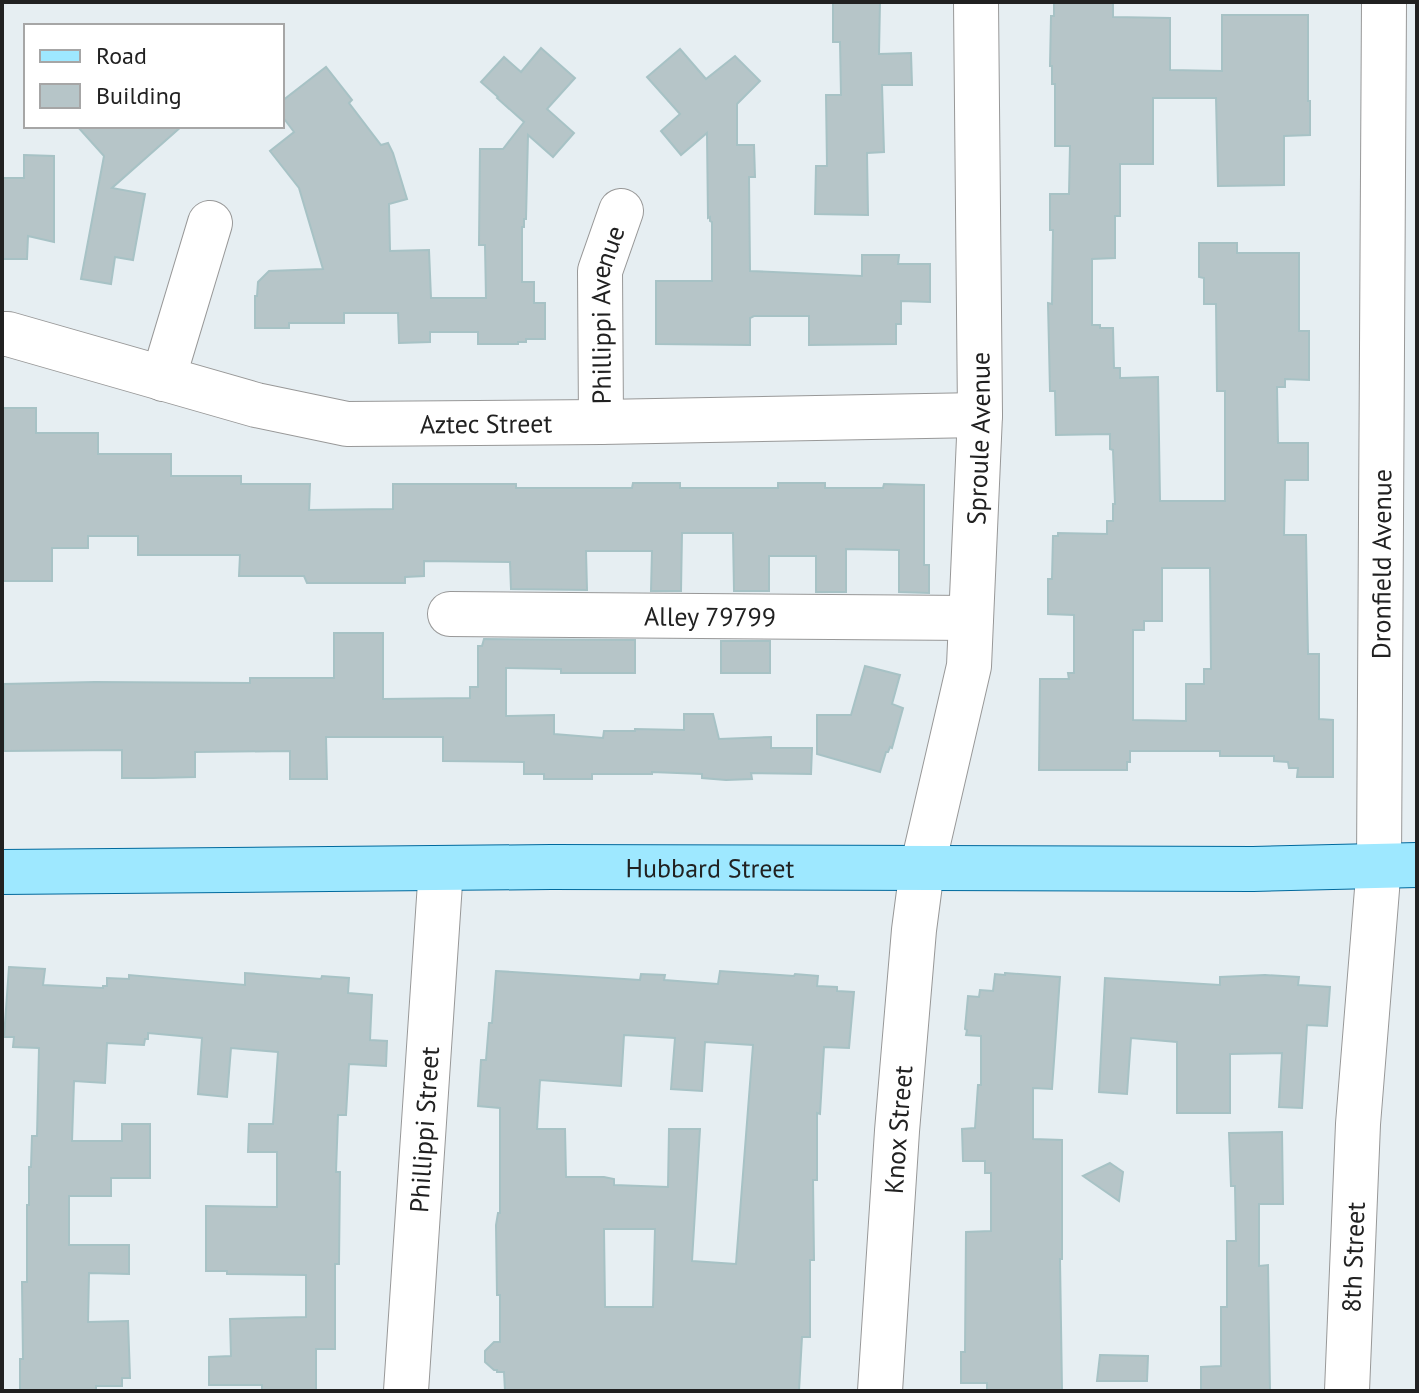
<svg xmlns="http://www.w3.org/2000/svg" width="1419" height="1393" viewBox="0 0 1419 1393" font-family="'PT Sans',sans-serif">
	<style>
		.building { fill: #b6c5c8; stroke: #a7c2c5; stroke-width: 2; fill-rule: evenodd }
		.lines { fill: none; stroke-linecap: round; stroke-linejoin: round }
		.minor-casing { stroke: #989898; stroke-width: 46 }
		.major-casing { stroke: #00699d; stroke-width: 46 }
		.minor { stroke: #fff; stroke-width: 44 }
		.major { stroke: #9ee8ff; stroke-width: 44 }
		.labels { text-anchor: middle; dominant-baseline: central; stroke-width: 6; stroke-linejoin: round; paint-order: stroke }
		.street-label { font-size: 26px; fill: #212121; stroke: #fff }
	</style>
	<rect width="100%" height="100%" fill="#e6eef2"/>
	<!-- building -->
	<g class="building">
		<polygon points="833,2 880,2 879,54 911,53 912,85 882,85 884,152 867,153 868,215 815,214 816,166 827,166 826,95 841,95 840,42 833,42"/>
		<path d="M1054 2H1113V17L1170 18V70L1222 71V15H1308V101H1310V135L1284 136V185L1218 186 1216 98H1153V164H1120V216H1115V258L1092 259V325H1100V328H1113L1114 368H1120V378L1158 377 1160 501H1225V391H1217L1216 304H1204V278L1199 277V243H1237V253H1299V331H1309V380L1285 379V387H1277L1278 443H1308V480H1285L1284 535H1306L1308 654H1319V719L1333 720V777H1297L1298 768H1289L1288 762 1274 761V756H1220V751H1130V762H1127V770H1039L1040 679H1069L1068 673H1074V615L1048 614V579H1052L1053 536H1058V533L1107 534V521H1113V504H1115L1113 450 1110 449V434L1056 435 1055 391H1050L1048 303 1052 304 1053 230H1050V194H1069L1070 146H1055V84H1052V66H1050L1051 16H1054ZM1162 568H1210L1211 669H1204V684H1186V721L1133 720V630H1144V621H1162Z"/>
		<polygon points="541,48 575,78 547,109 574,133 553,157 528,135 526,219 524,219 524,227 522,227 522,282 534,282 534,303 545,303 545,339 526,339 526,342 518,342 518,344 478,344 478,332 430,332 430,342 399,343 398,313 344,313 344,323 289,323 289,328 255,328 255,296 257,296 258,282 269,271 323,269 299,188 270,151 294,132 282,116 282,101 326,67 352,100 349,103 381,145 388,143 393,153 407,199 389,204 390,251 429,250 431,298 486,298 485,245 479,245 480,149 503,149 524,122 497,98 498,97 481,82 504,57 521,72"/>
		<polygon points="680,49 706,79 735,56 760,81 737,104 737,145 754,145 755,177 749,177 750,271 862,276 862,255 899,255 898,264 930,264 930,302 901,301 901,324 896,324 896,344 809,345 809,316 754,316 750,318 750,345 656,344 656,281 712,281 712,222 710,221 710,217 708,218 707,133 681,155 661,131 680,114 647,77"/>
		<polygon points="77,126 182,126 112,188 145,194 133,260 115,257 111,284 81,279 104,156"/>
		<polygon points="24,155 54,156 54,242 28,236 27,259 2,259 2,178 24,178"/>
		<polygon points="2,408 36,408 36,433 98,433 98,454 171,454 171,476 241,476 241,484 310,484 309,510 393,509 393,484 516,484 516,488 632,488 633,483 680,483 680,488 778,488 778,483 825,483 825,488 883,488 884,484 924,485 924,565 929,565 929,593 899,592 899,550 846,549 846,592 816,592 816,556 769,556 769,591 734,591 733,533 682,533 681,591 651,591 652,551 586,551 587,590 511,589 510,562 424,561 424,576 405,577 405,583 307,583 304,576 239,576 240,555 138,555 138,536 88,536 88,548 52,548 52,581 2,581"/>
		<polygon points="334,633 383,633 383,699 470,698 470,687 478,687 478,646 482,646 484,639 635,640 635,673 561,673 561,669 506,668 506,716 554,715 554,734 603,738 604,731 635,731 635,729 684,730 684,714 713,714 719,739 771,737 771,748 812,748 811,774 751,773 752,779 726,780 702,778 702,774 652,772 652,774 592,774 592,779 544,779 544,774 524,774 524,762 443,761 443,737 326,737 327,779 290,779 290,751 195,752 195,777 153,778 122,778 122,750 4,751 4,684 95,682 250,683 250,678 334,678"/>
		<rect x="721" y="641" width="49" height="32"/>
		<polygon points="865,666 900,675 892,704 903,708 892,748 890,747 888,752 886,752 880,772 817,754 817,715 851,715"/>
		<polygon points="9,967 45,969 43,985 103,988 103,986 107,986 107,978 129,979 129,975 245,985 245,973 321,979 322,976 349,978 348,993 372,995 370,1040 387,1041 386,1066 349,1064 346,1115 338,1115 336,1172 340,1172 339,1264 335,1264 335,1349 316,1349 316,1391 262,1391 262,1385 209,1385 209,1357 231,1356 230,1319 306,1317 306,1275 227,1274 227,1271 206,1271 206,1206 277,1207 277,1152 248,1152 249,1124 273,1124 278,1052 231,1048 227,1097 198,1094 202,1038 148,1033 148,1039 145,1039 144,1045 107,1043 105,1083 74,1081 72,1141 122,1141 122,1124 150,1124 150,1178 111,1178 111,1196 69,1196 69,1245 129,1245 129,1274 89,1273 88,1322 128,1321 130,1378 122,1378 122,1386 96,1386 96,1391 20,1391 20,1359 23,1359 22,1282 27,1282 27,1205 29,1205 29,1167 31,1167 32,1136 37,1136 39,1048 13,1047 14,1037 4,1037"/>
		<path d="M496 971 640 980 641 974 665 975 664 980 718 984 720 971 794 976 795 974 818 976 817 986 837 987V991L854 992 849 1048 824 1047 820 1114 817 1113V1180H813L814 1260H810V1337H802L799 1391H505L504 1372H497V1370H494L485 1362V1351L494 1342H500V1295H497L496 1225 498 1213H500V1108L478 1106 481 1060H486L489 1023H492ZM624 1035 675 1038 671 1089 702 1091 705 1042 753 1045 736 1264 692 1261 700 1129H669L668 1187 614 1185V1179L604 1177H566L565 1129H537L540 1080 621 1086ZM604 1229H655L653 1307H605Z"/>
		<polygon points="1005,973 1060,977 1052,1089 1033,1088 1033,1139 1062,1140 1062,1259 1060,1259 1062,1391 987,1391 987,1383 961,1383 961,1352 965,1352 966,1232 991,1231 991,1173 985,1173 985,1161 963,1161 962,1129 975,1128 978,1085 981,1085 981,1036 966,1035 967,1030 965,1029 968,996 979,997 980,990 993,991 995,974 1005,975"/>
		<polygon points="1265,975 1299,977 1298,985 1330,987 1327,1026 1307,1025 1302,1108 1279,1107 1282,1053 1230,1054 1230,1113 1177,1113 1177,1042 1131,1038 1127,1094 1099,1092 1105,978 1220,985 1220,977"/>
		<polygon points="1282,1132 1283,1204 1259,1204 1259,1266 1268,1265 1270,1391 1201,1391 1201,1367 1221,1366 1221,1307 1227,1307 1227,1241 1236,1241 1235,1186 1231,1186 1229,1133"/>
		<polygon points="1110,1163 1123,1172 1119,1201 1083,1176"/>
		<polygon points="1100,1355 1148,1356 1147,1381 1097,1381"/>
	</g>
	<g class="lines">
		<defs>
			<g id="minor">
				<path id="s1" d="M2 334H8L256 405 347 424 601 422 980 415"/>
				<polyline points="163,379 210,223"/>
				<path id="s2" d="M601 422 600 271 621 211"/>
				<path id="s3" d="M450 614 971 618"/>
				<path id="s4" d="M406 1391 441 868"/>
				<path id="s5" d="M880 1391 897 1131 914 930 922 869 969 666 980 415 976 2"/>
				<path id="s6" d="M1347 1391 1358 1124 1379 865 1384 2"/>
			</g>
			<g id="major">
				<path id="s7" d="M2 872 551 867 1253 869 1417 865"/>
			</g>
		</defs>
		<!-- minor casing -->
		<use href="#minor" class="minor-casing"/>
		<!-- major casing -->
		<use href="#major" class="major-casing"/>
		<!-- minor -->
		<use href="#minor" class="minor"/>
		<!-- major -->
		<use href="#major" class="major"/>
	</g>
	<g class="labels">
		<!-- street labels -->
		<g class="street-label">
			<text stroke="none"><textPath href="#s2" startOffset="108">Phillippi Avenue</textPath></text>
			<text stroke="none"><textPath href="#s1" startOffset="496">Aztec Street</textPath></text>
			<text stroke="none"><textPath href="#s5" startOffset="960">Sproule Avenue</textPath></text>
			<text stroke="none"><textPath href="#s6" startOffset="828">Dronfield Avenue</textPath></text>
			<text stroke="none"><textPath href="#s3" startOffset="260">Alley 79799</textPath></text>
			<text stroke="none"><textPath href="#s7" startOffset="708">Hubbard Street</textPath></text>
			<text stroke="none"><textPath href="#s4" startOffset="262">Phillippi Street</textPath></text>
			<text stroke="none"><textPath href="#s5" startOffset="262">Knox Street</textPath></text>
			<text stroke="none"><textPath href="#s6" startOffset="134">8th Street</textPath></text>
		</g>
	</g>
	<!-- border -->
	<rect width="1419" height="1393" fill="none" stroke="#212121" stroke-width="8"/>
	<!-- legend -->
	<rect x="24" y="24" width="260" height="104" fill="#ffffff" stroke="#a6a6a6" stroke-width="2"/>
	<rect x="40" y="50" width="40" height="12" fill="#9ee8ff" stroke="#a6a6a6" stroke-width="2"/>
	<text x="96" y="64" font-size="24" fill="#212121">Road</text>
	<rect x="40" y="84" width="40" height="24" fill="#b6c5c8" stroke="#a6a6a6" stroke-width="2"/>
	<text x="96" y="104" font-size="24" fill="#212121">Building</text>
</svg>
